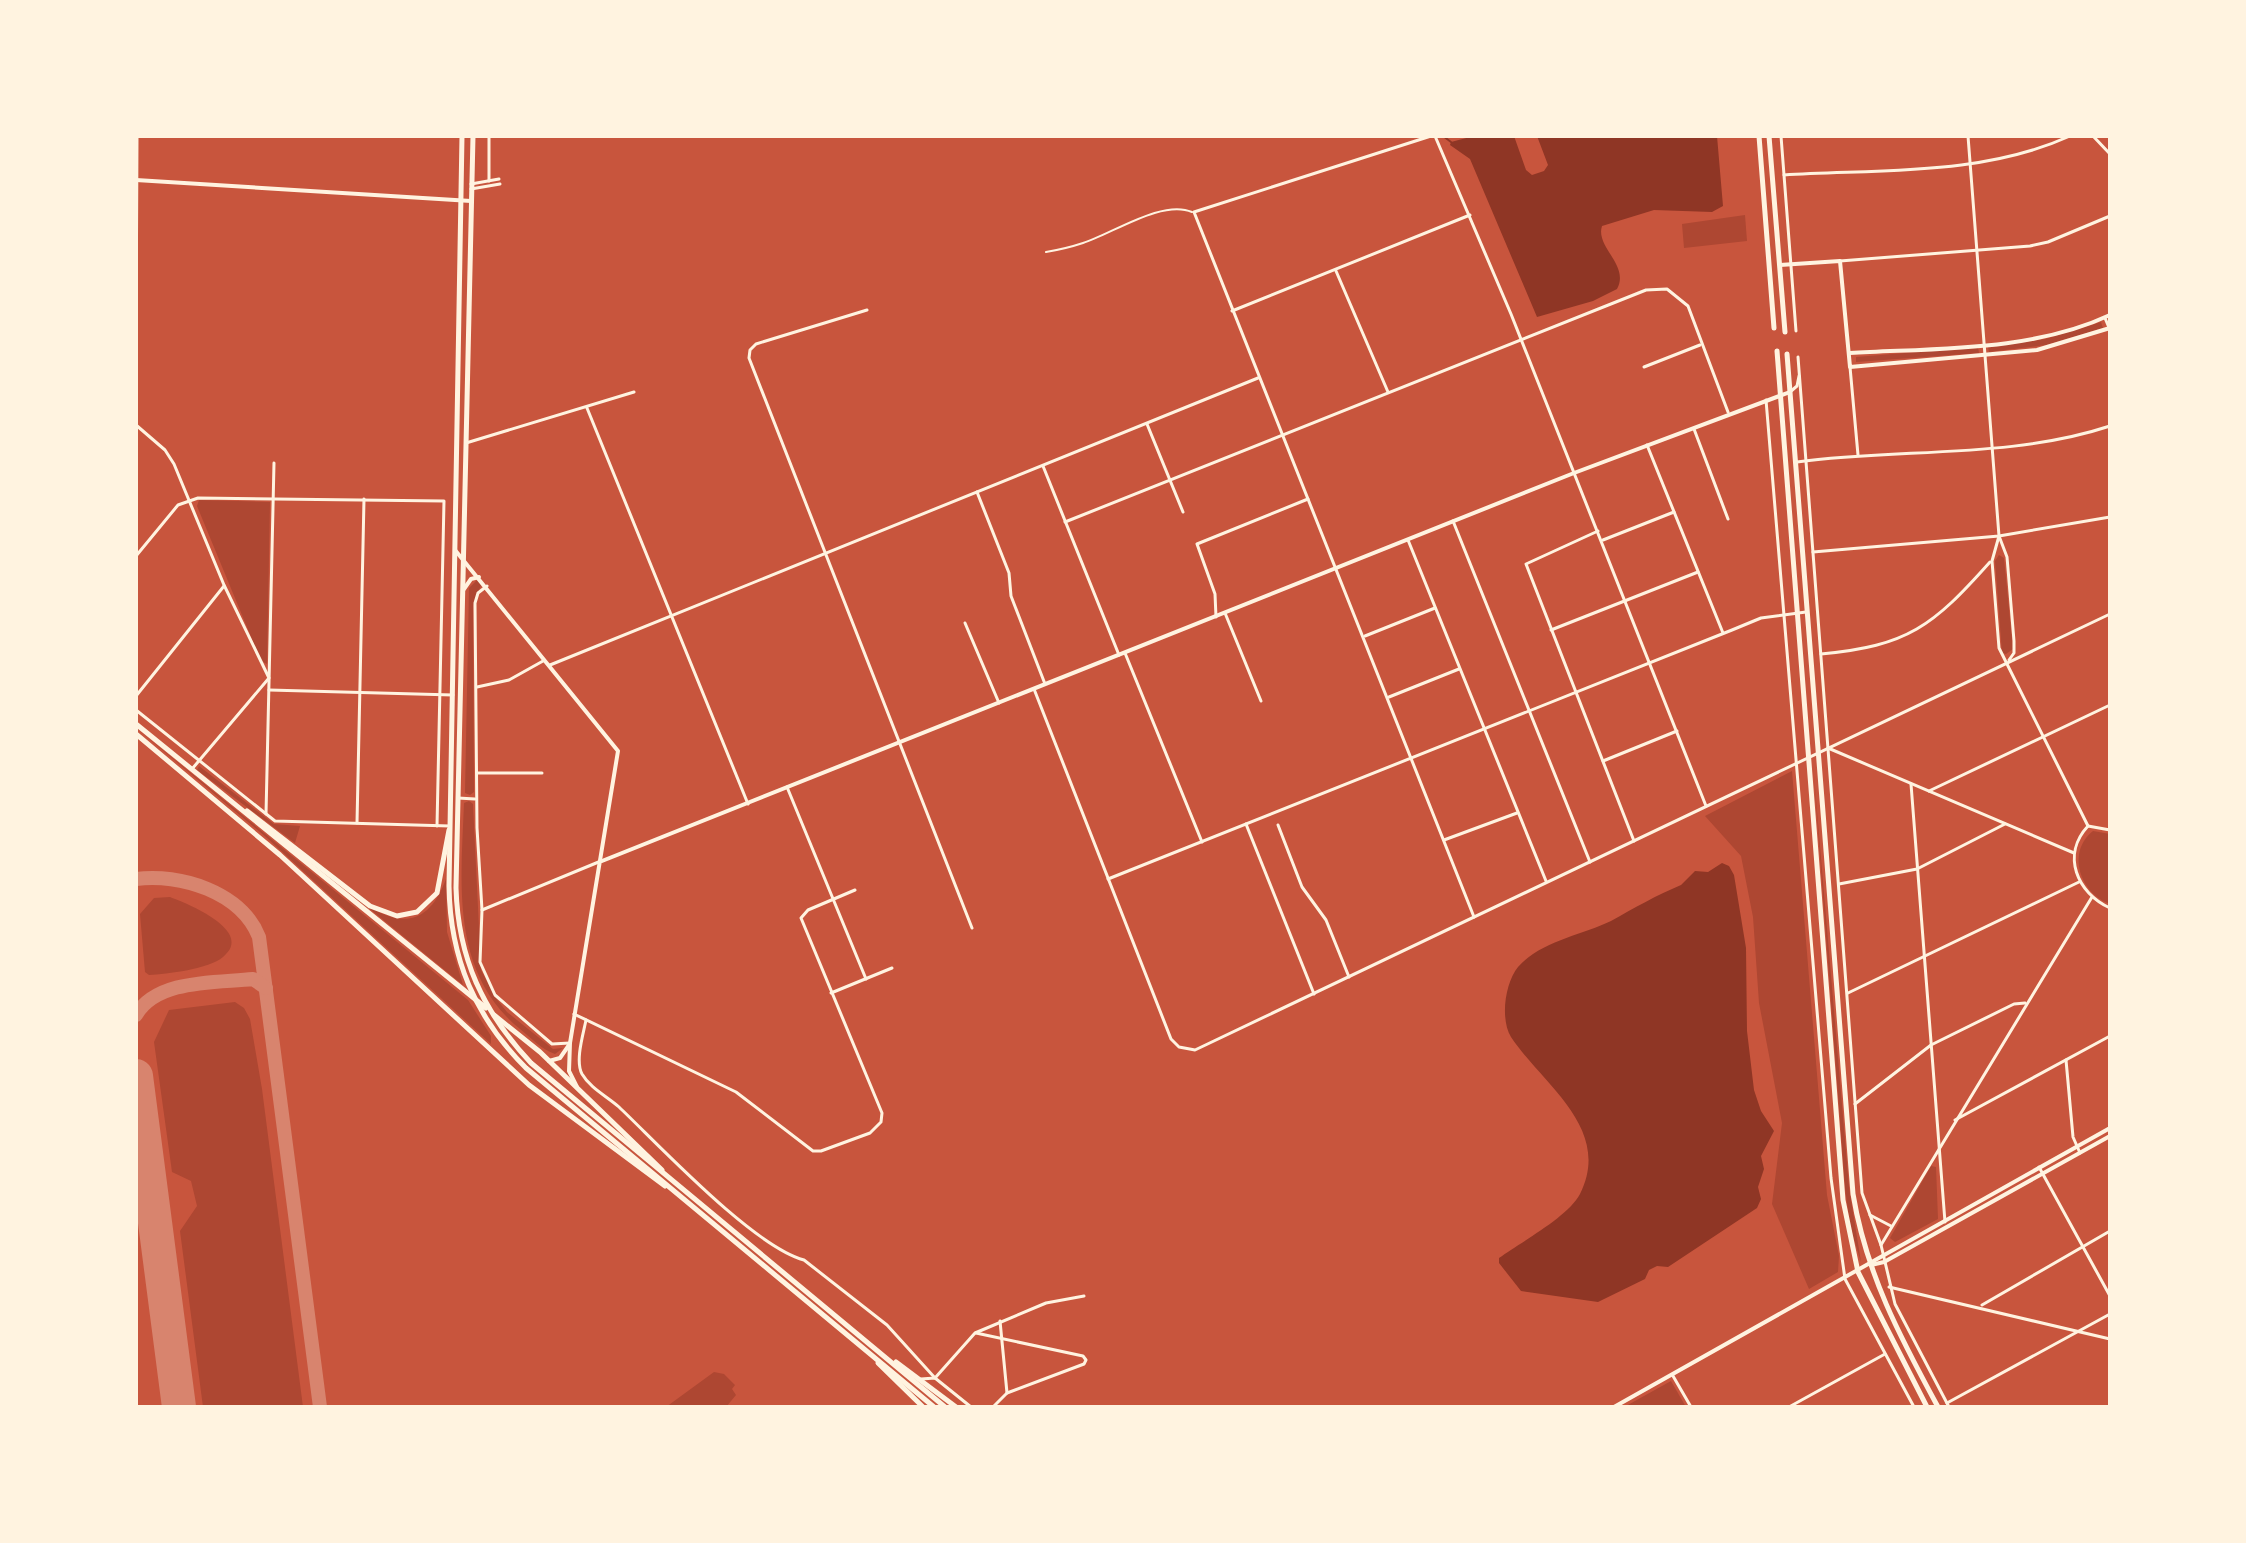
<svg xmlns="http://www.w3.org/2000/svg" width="2246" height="1543" viewBox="0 0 2246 1543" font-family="Jost,sans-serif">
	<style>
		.green { fill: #ae4732 }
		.water { fill: #8f3625 }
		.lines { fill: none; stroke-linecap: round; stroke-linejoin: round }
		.stream { stroke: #8f3625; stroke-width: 2 }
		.taxiway { stroke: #d8846e; stroke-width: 14 }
		.runway { stroke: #d8846e; stroke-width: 34 }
		.service { stroke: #fff3e0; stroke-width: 2 }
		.minor { stroke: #fff3e0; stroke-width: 3 }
		.tertiary { stroke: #fff3e0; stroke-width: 4 }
		.primary { stroke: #fff3e0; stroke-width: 5 }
		.trunk { stroke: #fff3e0; stroke-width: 5 }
	</style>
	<rect width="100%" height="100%" fill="#c8553d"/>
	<!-- green -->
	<g class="green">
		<polygon points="1745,215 1747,241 1684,248 1682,224"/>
		<polygon points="2101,322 2103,328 2046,345 1989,352 1988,347 2045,339"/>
		<polygon points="1978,347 1979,353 1856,362 1856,357"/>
		<polygon points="199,500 270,502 267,664 261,661 197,506"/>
		<polygon points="1999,555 2004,558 2013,649 2006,654 2002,653 1995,561"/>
		<polygon points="478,579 481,585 473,606 474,792 470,795 465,793 469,588"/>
		<polygon points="136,728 468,1000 491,1036 491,1044 267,838"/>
		<polygon points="1813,764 1849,1187 1861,1262 1850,1226 1845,1188"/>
		<polygon points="199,766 274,824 300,826 295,843 197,770"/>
		<polygon points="1792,771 1827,1195 1839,1256 1838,1272 1809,1289 1772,1204 1782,1123 1759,1003 1753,917 1741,856 1705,816"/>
		<path d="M469 801 473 804 481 970 495 997 507 1012 553 1049 563 1048 555 1054C542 1050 530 1037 520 1029 450 972 461 884 464 803Z"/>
		<path d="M2093 831 2110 834V904C2080 894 2066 852 2093 831Z"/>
		<path d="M311 861C351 893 415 963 446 879L447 932 463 985Z"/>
		<path d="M170 897C186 903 256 931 223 957 209 969 167 974 149 975L145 972 140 914 154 898Z"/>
		<polygon points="235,1002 244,1008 250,1019 262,1089 303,1407 203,1407 180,1231 197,1206 191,1181 172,1172 154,1042 169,1010"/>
		<polygon points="1931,1166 1936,1167 1938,1219 1895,1242 1890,1238"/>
		<polygon points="714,1372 724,1374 735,1385 732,1389 736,1395 726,1407 666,1407"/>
		<polygon points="1671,1381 1686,1407 1626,1406"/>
	</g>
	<!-- water -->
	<g class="water">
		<path d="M1474 136H1514L1526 170 1532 175 1544 171 1548 165 1537 136H1717L1723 206 1712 212 1654 210 1602 226C1595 247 1630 265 1617 289L1593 301 1537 317 1470 159 1450 145 1451 142Z"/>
		<path d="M1722 863 1729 866 1734 875 1746 948 1747 1031 1754 1090 1761 1111 1774 1131 1761 1156 1764 1169 1758 1187 1761 1199 1757 1208 1668 1267 1657 1266 1649 1270 1645 1279 1598 1302 1521 1291 1499 1263V1258C1521 1242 1568 1217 1580 1194 1613 1128 1542 1084 1511 1037 1500 1019 1505 983 1518 967 1541 941 1582 935 1611 921 1634 908 1657 895 1681 885L1695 871 1708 872Z"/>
	</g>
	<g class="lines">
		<!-- stream -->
		<polyline class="stream" points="1443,136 1451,142"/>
		<!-- taxiway -->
		<g class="taxiway">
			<path d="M136 879C180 873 241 892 259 937L320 1407"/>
			<path d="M136 1015C157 979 216 983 253 979L266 988"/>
		</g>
		<!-- runway -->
		<polyline class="runway" points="136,1076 179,1407"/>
		<!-- service -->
		<path class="service" d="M1046 252C1058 250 1071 247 1083 243 1112 234 1162 199 1192 212"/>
		<!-- minor -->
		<g class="minor">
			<polyline points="1431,136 1194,212 1474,917"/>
			<polyline points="1435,136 1511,314 1706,806"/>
			<polyline points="1781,136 1796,331"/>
			<polyline points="1968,136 1999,536 2007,557 2014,641 2014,653 2009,660"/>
			<polyline points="2093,136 2110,154"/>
			<path d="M1784 175C1879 169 1982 176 2070 136"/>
			<polyline points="489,181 489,136"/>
			<polyline points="471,184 499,179"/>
			<polyline points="471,189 500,184"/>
			<polyline points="1840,261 2030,246 2048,242 2110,216"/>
			<polyline points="1336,271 1388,392"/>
			<polyline points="867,310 756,344 750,350 749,358 972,928"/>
			<polyline points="1232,311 1470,215"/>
			<polyline points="2105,318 2110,330"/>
			<polyline points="136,341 137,136"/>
			<polyline points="1798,357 1862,1193 1881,1245 1895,1304 1949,1407"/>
			<polyline points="1644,367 1700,345"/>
			<polyline points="1850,367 1858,455"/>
			<polyline points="1790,392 1797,386 1799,376"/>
			<polyline points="1766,400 1831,1178 1845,1279 1914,1407"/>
			<polyline points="587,408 748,804"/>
			<polyline points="1147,424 1183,512"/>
			<polyline points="136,425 165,450 174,464 224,585 269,678 192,769"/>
			<polyline points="1694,429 1728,519"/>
			<polyline points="466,443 634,392"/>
			<polyline points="1647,445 1723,633"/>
			<path d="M1797 462C1900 448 2010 459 2110 426"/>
			<polyline points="1043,466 1119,655"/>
			<polyline points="977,492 1009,573 1011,596 1045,684"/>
			<polyline points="1453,521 1590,862"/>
			<polyline points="1065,522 1646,290 1667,289 1688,306 1728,412"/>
			<polyline points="1598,531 1526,564 1634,841"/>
			<polyline points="1999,536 1992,561 1999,648 2088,826"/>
			<polyline points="1408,540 1546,881"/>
			<polyline points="1603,540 1674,512"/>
			<polyline points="1813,552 1999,536 2110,517"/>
			<polyline points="136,556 178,505 198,498 444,501 437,826"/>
			<polyline points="487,586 478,593 475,603 477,828 482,910 480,962 495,995 552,1044 570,1043"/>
			<polyline points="1225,613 1261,701"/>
			<polyline points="1216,617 1215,594 1197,544 1308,499"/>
			<polyline points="965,623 999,703"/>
			<polyline points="1551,630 1698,572"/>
			<polyline points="1365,636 1435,608"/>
			<polyline points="1125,653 1202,842"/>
			<path d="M1821 654C1908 646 1933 626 1990 562"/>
			<polyline points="550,665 1258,378"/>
			<polyline points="477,687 509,680 543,661"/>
			<polyline points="1034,689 1171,1039 1179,1047 1195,1050 2110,614"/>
			<polyline points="269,690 453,695"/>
			<polyline points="136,696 224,586"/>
			<polyline points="1389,697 1459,669"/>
			<polyline points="136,710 275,821 450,826"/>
			<polyline points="1828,748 2074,853"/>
			<polyline points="1603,761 1677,731"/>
			<polyline points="478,773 542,773"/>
			<polyline points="1911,784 1945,1222"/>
			<polyline points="787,787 866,979"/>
			<polyline points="1929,791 2110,705"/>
			<polyline points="458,798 475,799"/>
			<polyline points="266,814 274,463"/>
			<polyline points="357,823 364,499"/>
			<polyline points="1246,824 1314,994"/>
			<polyline points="1278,825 1302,887 1326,920 1349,977"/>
			<path d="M2110 830 2088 826C2061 855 2077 893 2110 908"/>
			<polyline points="1444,840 1517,813"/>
			<polyline points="1108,879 1732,630 1761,618 1806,612"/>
			<polyline points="1839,884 1917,869 2005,824"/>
			<polyline points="482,910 601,861"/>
			<polyline points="831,993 892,968"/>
			<polyline points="1848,993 2079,882"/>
			<polyline points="574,1014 736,1092 813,1151 821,1151 870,1133 881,1122 882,1113 801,918 808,910 855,890"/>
			<path d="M586 1020C583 1035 575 1061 582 1074 590 1088 608 1097 619 1107 660 1146 753 1246 804 1260L887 1325 935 1378 975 1333 1046 1303 1084 1296"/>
			<polyline points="2066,1060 2073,1137 2080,1153"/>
			<polyline points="1855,1104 1931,1045 2014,1004 2025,1003"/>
			<polyline points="1955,1120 2110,1036"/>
			<polyline points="2039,1167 2110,1296"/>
			<polyline points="1870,1215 1891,1226"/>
			<polyline points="1881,1245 2092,897"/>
			<polyline points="1889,1287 2110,1339"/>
			<polyline points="1982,1305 2110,1231"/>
			<polyline points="976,1333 1083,1356 1086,1360 1084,1364 1007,1393"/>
			<polyline points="1673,1376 1691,1407"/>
			<polyline points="921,1379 935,1378 971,1407"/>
			<polyline points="1947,1403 2110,1314"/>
			<polyline points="993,1407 1007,1393 1000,1321"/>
			<polyline points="1789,1407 1885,1354"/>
		</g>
		<!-- tertiary -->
		<g class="tertiary">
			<polyline points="136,180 471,201"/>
			<polyline points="1780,265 1840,261 1850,367 2037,350 2110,328"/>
			<path d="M1850 353C1934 348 2031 352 2110 315"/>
			<polyline points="455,550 618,751 570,1043 569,1071 577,1087"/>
			<polyline points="464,589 471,579 479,577"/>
			<polyline points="602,861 1574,473 1790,392"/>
			<polyline points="549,1061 560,1058 569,1045"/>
			<polyline points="1871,1265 1884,1262 2110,1136"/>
			<polyline points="1614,1407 2110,1128"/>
		</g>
		<!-- primary -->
		<g class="primary">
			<polyline points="1759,136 1774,328"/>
			<polyline points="1769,136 1785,332"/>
			<polyline points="1777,351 1843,1200 1858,1272 1927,1407"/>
			<path d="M1787 354 1853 1194C1866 1273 1900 1337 1938 1407"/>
		</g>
		<!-- trunk -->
		<g class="trunk">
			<path d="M462 136 449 886C450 958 475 1017 526 1068L934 1407"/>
			<path d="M473 136 456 888C458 958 483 1012 531 1063L945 1407"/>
			<polyline points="136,724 486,1008"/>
			<polyline points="136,734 280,855 529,1085 665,1186"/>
			<polyline points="247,811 370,906 397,916 417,912 437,893 449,830"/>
			<polyline points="494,1015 540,1052 662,1170"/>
			<polyline points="896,1362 956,1407"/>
			<polyline points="878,1363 923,1407"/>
		</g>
	</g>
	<!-- border -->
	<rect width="2246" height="1543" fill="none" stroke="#fff3e0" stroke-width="276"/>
</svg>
